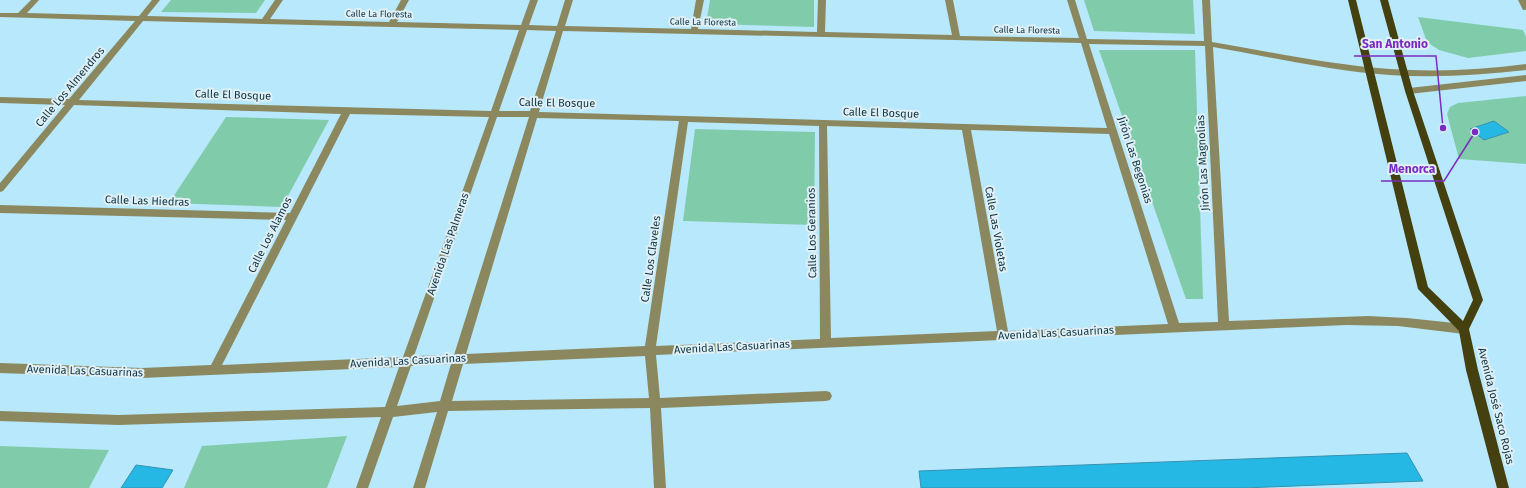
<svg xmlns="http://www.w3.org/2000/svg" width="1526" height="488" viewBox="0 0 1526 488" font-family="'Fira Sans',sans-serif">
	<style>
		.green { fill: #80ccaa }
		.building { fill: #25b8e4; stroke: #3792b0 }
		.lines { fill: none; stroke-linecap: round; stroke-linejoin: round }
		.minor { fill: #8b885f; fill-rule: evenodd }
		.major { fill: #454010; fill-rule: evenodd }
		.labels { text-anchor: middle; dominant-baseline: central; stroke-width: 4; stroke-linejoin: round; paint-order: stroke }
		.far-street-label { font-size: 9px; fill: #0e3441; stroke: #e0f0f6 }
		.street-label { font-size: 11px; fill: #0e3441; stroke: #e0f0f6 }
		.leader { fill: none; stroke: #7b2cbf; stroke-width: 1.5 }
		.callout-dot { fill: #7b2cbf; stroke: #e0f0f6; stroke-width: 1.5 }
		.callout-label { font-size: 12px; text-anchor: middle; font-weight: bold; fill: #7b2cbf; stroke: #e0f0f6; stroke-width: 4; stroke-linejoin: round; paint-order: stroke }
	</style>
	<rect width="100%" height="100%" fill="#b7e8fc"/>
	<!-- green -->
	<g class="green">
		<polygon points="171,0 265,0 256,13 161,12"/>
		<polygon points="710,0 814,0 814,27 706,24"/>
		<polygon points="1084,0 1193,0 1195,34 1094,31"/>
		<polygon points="1418,17 1523,30 1526,37 1526,51 1468,58 1439,50 1427,42"/>
		<polygon points="1099,50 1195,50 1203,299 1186,299"/>
		<polygon points="1526,96 1526,164 1459,159 1447,114 1450,107 1458,103"/>
		<polygon points="226,117 329,120 282,207 169,203"/>
		<polygon points="695,129 815,132 814,225 683,221"/>
		<polygon points="347,436 327,488 184,488 202,446"/>
		<polygon points="0,446 109,450 89,488 0,488"/>
	</g>
	<!-- building -->
	<g class="building">
		<polygon points="1494,121 1509,132 1484,140 1470,129"/>
		<polygon points="1407,453 1423,481 1243,488 921,488 919,471"/>
		<polygon points="136,465 173,470 162,488 121,488"/>
	</g>
	<g class="lines">
		<!-- minor -->
		<g class="minor">
			<path d="M31 0H39L27 13 139 16 152 0H160L147 16 262 19 275 0H283L270 19 389 22 401 0H409L397 22 521 25 530 0H538L529 25 557 26 565 0H573L565 26 691 29 696 0H704L698 29 817 32 818 0H826L825 32 952 35 945 0H953L960 36 1079 38 1067 0H1075L1087 39 1204 41 1202 0H1210L1212 42C1271 52 1330 65 1390 69 1435 72 1481 70 1526 64V70C1481 75 1435 78 1390 75 1330 71 1271 57 1213 47L1229 321 1368 316 1407 318 1464 324 1468 326 1469 329 1468 332 1464 334 1398 326 1347 325 656 355 660 398 826 391 830 392 832 396 830 400 826 401 661 408 666 488H654L650 408 448 411 425 488H413L437 412 393 417 368 488H356L381 417 118 425 0 421V411L118 415 385 407 399 367 142 378 0 373V363L142 368 211 365 286 220 0 213V205L290 213 341 114 74 105 3 191 0 192V183L65 105 0 103V97L69 99 135 21 0 17V13H18ZM143 21 519 30 491 111 79 100ZM527 30 556 31 530 111H499ZM563 31 1081 43 1107 128 539 112ZM1089 44 1205 46 1218 322 1179 323ZM350 114 489 117 403 357 222 365ZM497 117H529L454 355 414 356ZM537 118 679 121 645 346 466 354ZM688 122 819 126 820 339 656 346ZM827 126 962 130 997 331 831 338ZM971 130 1109 134 1168 324 1008 331ZM645 356 649 398 452 401 463 364ZM451 364 440 401 397 406 411 366Z"/>
			<polygon points="1518,0 1526,0 1526,10 1523,10"/>
			<polygon points="1526,75 1526,81 1409,94 1405,91 1409,88"/>
		</g>
		<!-- major -->
		<polygon class="major" points="1348,0 1356,0 1428,287 1463,321 1473,300 1405,91 1380,0 1388,0 1413,91 1483,300 1469,329 1478,370 1509,488 1497,488 1466,370 1459,331 1418,289"/>
	</g>
	<g class="labels">
		<!-- far-street labels -->
		<g class="far-street-label">
			<text transform="translate(379 14) rotate(1)">Calle La Floresta</text>
			<text transform="translate(703 22) rotate(1)">Calle La Floresta</text>
			<text transform="translate(1027 30) rotate(1)">Calle La Floresta</text>
		</g>
		<!-- street labels -->
		<g class="street-label">
			<text transform="translate(70 87) rotate(-50)">Calle Los Almendros</text>
			<text transform="translate(233 95) rotate(2)">Calle El Bosque</text>
			<text transform="translate(557 103) rotate(1)">Calle El Bosque</text>
			<text transform="translate(881 113) rotate(2)">Calle El Bosque</text>
			<text transform="translate(1135 160) rotate(72)">Jirón Las Begonias</text>
			<text transform="translate(1203 163) rotate(-93)">Jirón Las Magnolias</text>
			<text transform="translate(147 201) rotate(2)">Calle Las Hiedras</text>
			<text transform="translate(996 229) rotate(80)">Calle Las Violetas</text>
			<text transform="translate(812 233) rotate(-91)">Calle Los Geranios</text>
			<text transform="translate(270 235) rotate(-63)">Calle Los Alamos</text>
			<text transform="translate(448 244) rotate(-71)">Avenida Las Palmeras</text>
			<text transform="translate(651 259) rotate(-82)">Calle Los Claveles</text>
			<text transform="translate(1056 333) rotate(-3)">Avenida Las Casuarinas</text>
			<text transform="translate(732 347) rotate(-3)">Avenida Las Casuarinas</text>
			<text transform="translate(408 361) rotate(-3)">Avenida Las Casuarinas</text>
			<text transform="translate(85 371) rotate(2)">Avenida Las Casuarinas</text>
			<text transform="translate(1496 406) rotate(76)">Avenida José Saco Rojas</text>
		</g>
	</g>
	<!-- callouts -->
	<path class="leader" d="M1443 128L1436 56H1354M1475 132L1444 181H1381"/>
	<g class="callout-dot">
		<circle cx="1443" cy="128" r="4"/>
		<circle cx="1475" cy="132" r="4"/>
	</g>
	<g class="callout-label">
		<text x="1395" y="48">San Antonio</text>
		<text x="1412" y="173">Menorca</text>
	</g>
</svg>
